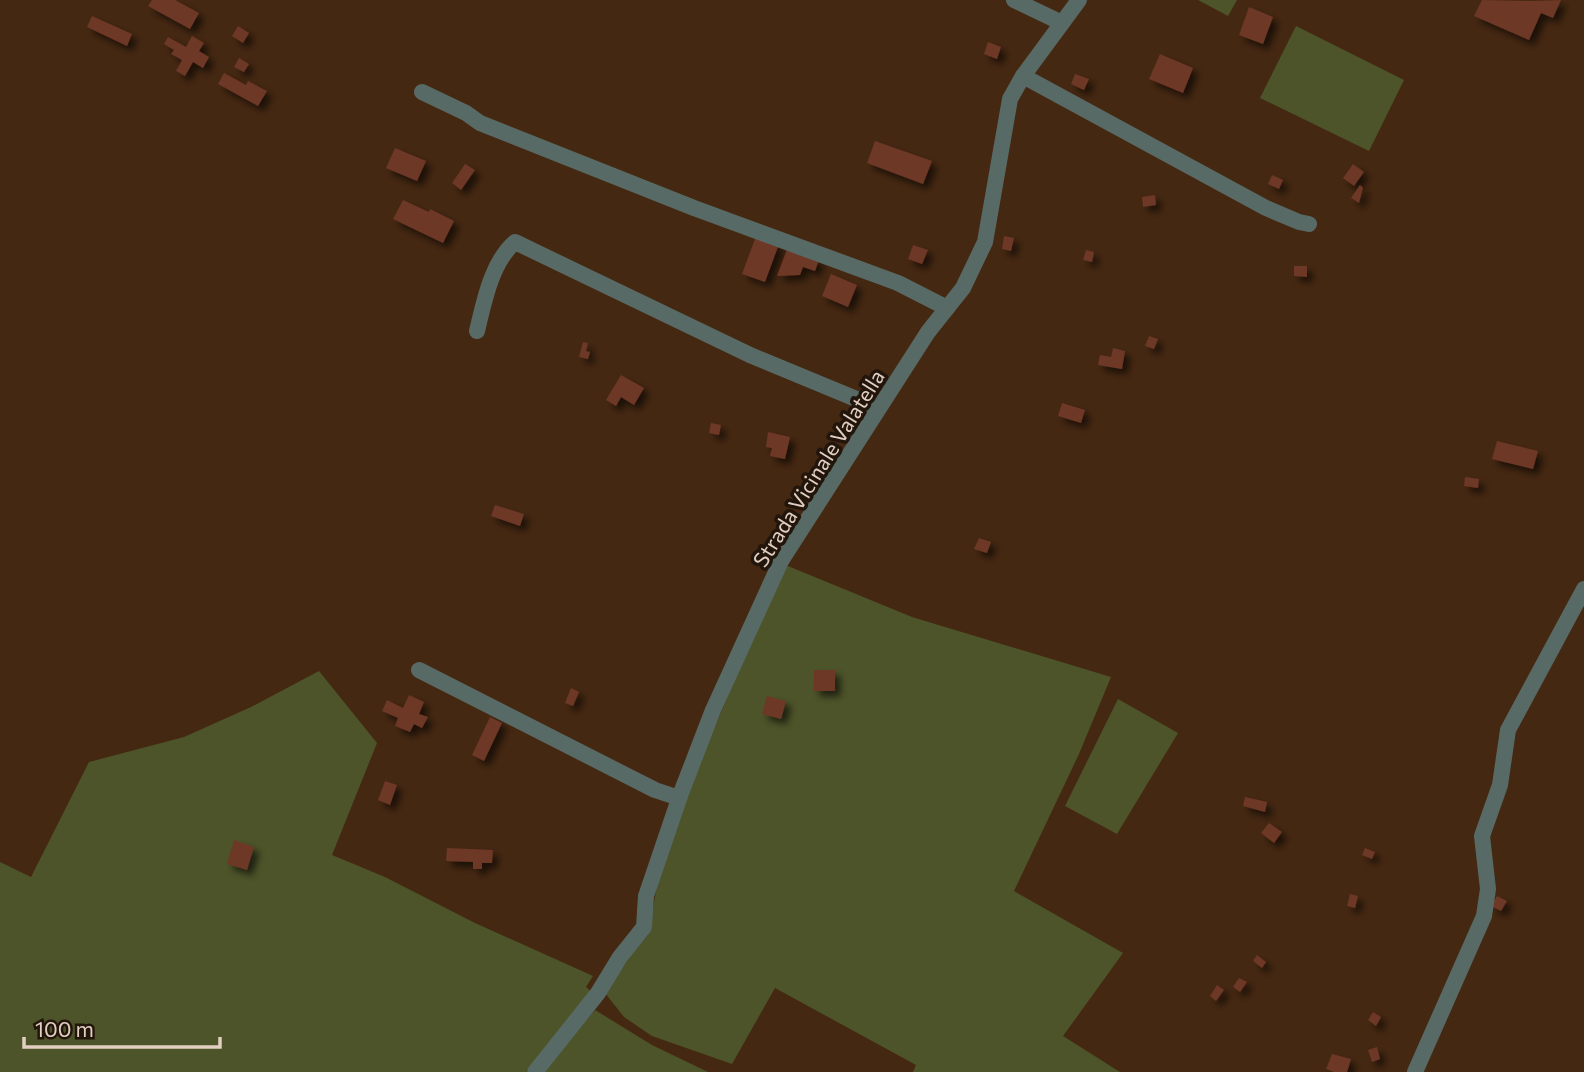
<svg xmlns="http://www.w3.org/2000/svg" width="1584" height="1072" viewBox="0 0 1584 1072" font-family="Commissioner,sans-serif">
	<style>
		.green { fill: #4d5429 }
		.building { fill: #6d3727; filter: url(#shadow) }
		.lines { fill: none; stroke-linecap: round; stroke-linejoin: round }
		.minor { stroke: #576a65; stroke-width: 16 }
		.labels { text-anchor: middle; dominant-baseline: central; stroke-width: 7; stroke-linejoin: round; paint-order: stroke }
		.street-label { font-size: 21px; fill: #e2cfc2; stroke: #22150b }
	</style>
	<defs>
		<filter id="shadow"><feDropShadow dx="5.5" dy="5.5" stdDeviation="3.5" flood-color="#0009"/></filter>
	</defs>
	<rect width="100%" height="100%" fill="#452812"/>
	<!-- green -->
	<g class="green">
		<polygon points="1198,0 1237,0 1228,16"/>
		<polygon points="1296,26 1404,80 1369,151 1260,98"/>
		<polygon points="783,564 912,617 1111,677 1079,754 1014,891 1123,953 1063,1036 1120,1072 913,1072 916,1065 775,988 732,1064 652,1036 624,1017 605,993 634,951 648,935 657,886 686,796"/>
		<polygon points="319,671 377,743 332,855 385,877 475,923 593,976 586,987 592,992 526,1072 0,1072 0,862 31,877 89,762 184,737 251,707"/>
		<polygon points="1118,699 1178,733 1117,834 1065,806"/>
		<polygon points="595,1010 652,1045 708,1072 541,1072"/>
	</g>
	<!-- building -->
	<g class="building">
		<polygon points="152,0 175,0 199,13 190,29 148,6"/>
		<polygon points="1482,0 1531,1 1561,0 1553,18 1541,13 1529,40 1474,16"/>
		<polygon points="1249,7 1273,17 1263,44 1239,35"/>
		<polygon points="92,16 132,34 127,46 87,27"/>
		<polygon points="238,26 249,33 243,43 232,36"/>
		<polygon points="192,36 204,43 199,51 209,57 203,68 193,62 185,76 176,71 182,60 171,54 174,50 164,44 168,37 186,47"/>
		<polygon points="988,42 1001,47 997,59 984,54"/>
		<polygon points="1160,54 1193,68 1183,93 1149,79"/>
		<polygon points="239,58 249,64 244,72 234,67"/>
		<polygon points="224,73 246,85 248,81 267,91 258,106 218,84"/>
		<polygon points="1075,74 1089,79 1084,90 1071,84"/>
		<polygon points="875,141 932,161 923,184 867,163"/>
		<polygon points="395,148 426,161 417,181 386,168"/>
		<polygon points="465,164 475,170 461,190 452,183"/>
		<polygon points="1353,164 1364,172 1354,186 1343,178"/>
		<polygon points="1272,175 1283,180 1279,189 1268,184"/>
		<polygon points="1360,185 1363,188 1359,203 1351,198"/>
		<polygon points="1155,195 1156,205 1143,207 1142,197"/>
		<polygon points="403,200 429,212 430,209 454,221 443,243 393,219"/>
		<polygon points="756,236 779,244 765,282 742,274"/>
		<polygon points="1004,236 1014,238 1011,251 1002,249"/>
		<polygon points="913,245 928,250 922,264 908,259"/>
		<polygon points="788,247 819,260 815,271 803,267 800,275 777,276"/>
		<polygon points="1086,250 1094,252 1092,262 1083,260"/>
		<polygon points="1294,266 1307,266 1307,277 1294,276"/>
		<polygon points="831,274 857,285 848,307 822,296"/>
		<polygon points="1149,336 1158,339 1154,349 1145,346"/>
		<polygon points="583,342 588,343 586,351 590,352 588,359 579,357"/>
		<polygon points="1113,348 1125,351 1122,369 1098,365 1100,355 1111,357"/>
		<polygon points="621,375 644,388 634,405 621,397 616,406 606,400"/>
		<polygon points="1062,403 1085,410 1081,423 1058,416"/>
		<polygon points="711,423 721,425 719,435 709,433"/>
		<polygon points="768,432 790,437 785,459 770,456 772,448 766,447"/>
		<polygon points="1497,441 1538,451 1533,469 1492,459"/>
		<polygon points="1465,477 1479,479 1478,488 1464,486"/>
		<polygon points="495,505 524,514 520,526 491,516"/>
		<polygon points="979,538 991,542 987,553 974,549"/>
		<rect x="814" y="670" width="21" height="21"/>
		<polygon points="571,688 579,692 573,706 565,703"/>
		<polygon points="409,695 424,702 419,714 428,717 422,728 414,724 410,732 395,726 398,718 382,711 387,700 403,708"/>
		<polygon points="767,696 786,701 781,719 762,714"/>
		<polygon points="490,717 502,723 484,761 472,755"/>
		<polygon points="385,781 397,785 390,805 378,800"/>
		<polygon points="1245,797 1267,802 1265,812 1243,806"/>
		<polygon points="1269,823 1282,832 1274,843 1261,833"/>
		<polygon points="234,840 254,847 247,870 227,864"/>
		<polygon points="447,848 493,850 492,863 482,863 482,869 473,869 473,862 446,861"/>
		<polygon points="1365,848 1375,852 1372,859 1362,855"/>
		<polygon points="1350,894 1358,896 1355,908 1347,906"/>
		<polygon points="1497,896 1507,901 1501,911 1491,906"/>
		<polygon points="1257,955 1266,962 1262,968 1253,961"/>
		<polygon points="1239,978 1247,982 1240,992 1233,987"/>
		<polygon points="1217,985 1224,990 1216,1001 1210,996"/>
		<polygon points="1373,1012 1381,1017 1376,1026 1368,1020"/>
		<polygon points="1377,1047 1380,1059 1372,1062 1368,1050"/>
		<polygon points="1332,1054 1351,1059 1347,1072 1334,1072 1326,1069"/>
	</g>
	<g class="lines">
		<!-- minor -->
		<g class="minor">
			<polyline points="1014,0 1062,23"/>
			<polyline points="1023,76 1266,208 1299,222 1309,224"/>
			<polyline points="422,92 466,113 480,123 694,208 898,283 947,308"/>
			<path d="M477 331C484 302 491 263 515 242L750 355 878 408"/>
			<polyline points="419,670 655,790 679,798"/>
			<polyline points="535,1072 598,993 620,957 644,927 646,896 681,793 713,710 781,561 928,332 963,288 985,242 1010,99 1023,76 1079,0"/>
			<polyline points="1415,1072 1484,916 1488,889 1482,836 1500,785 1508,730 1584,589"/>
		</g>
	</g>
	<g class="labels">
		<!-- street labels -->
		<g class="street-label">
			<text transform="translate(818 468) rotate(-58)">Strada Vicinale Valatella</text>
		</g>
	</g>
	<!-- scale -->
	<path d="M24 1037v10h196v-10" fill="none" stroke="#e2cfc2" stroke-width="3.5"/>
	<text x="35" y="1037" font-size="21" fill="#e2cfc2" stroke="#22150b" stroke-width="5" paint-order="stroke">100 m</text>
</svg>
